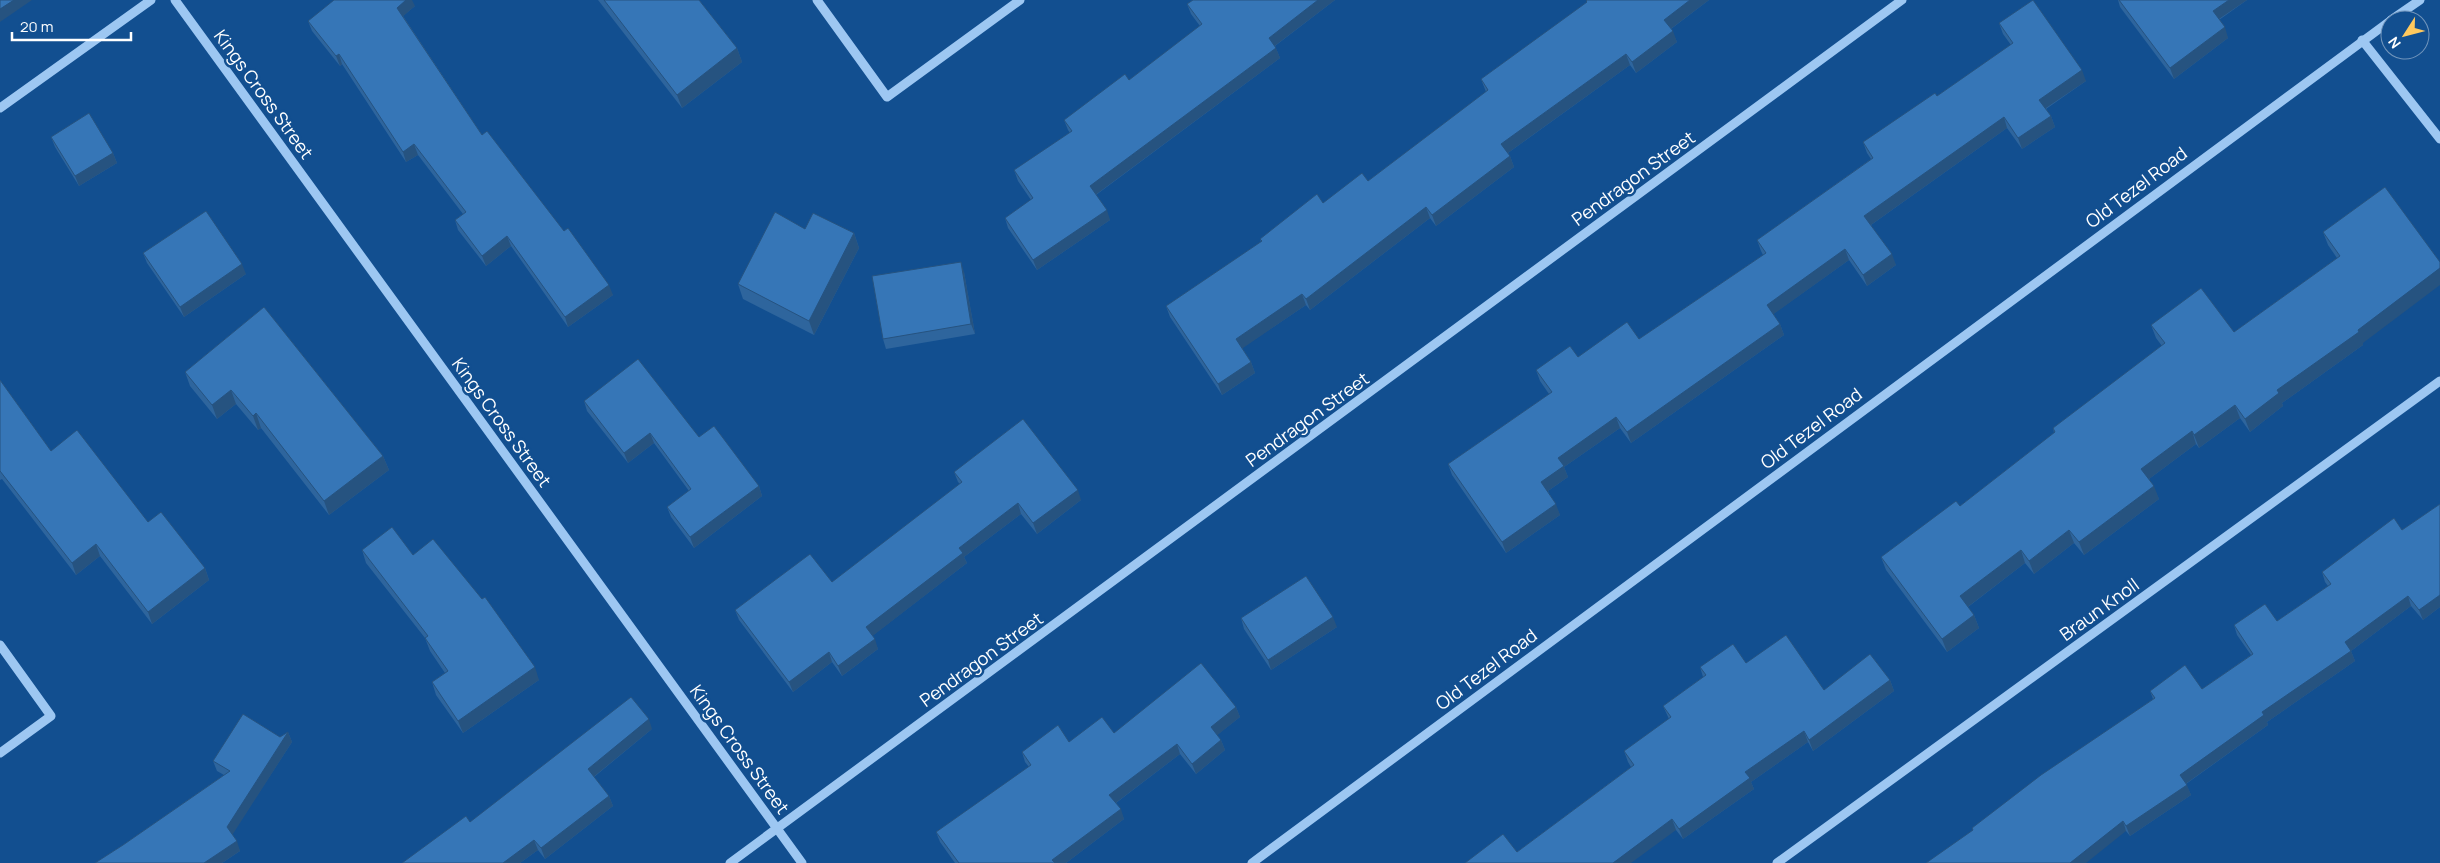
<svg xmlns="http://www.w3.org/2000/svg" width="2440" height="863" viewBox="0 0 2440 863" font-family="Manrope,sans-serif">
	<style>
		.lines { fill: none; stroke-linecap: round; stroke-linejoin: round }
		.minor { stroke: #9dc7f2; stroke-width: 9 }
		.wall { fill: #2e659d }
		.shaded-wall { fill: #265380 }
		.building { fill: #3676b7; stroke: #265380 }
		.labels { text-anchor: middle; dominant-baseline: central; stroke-width: 5; stroke-linejoin: round; paint-order: stroke }
		.street-label { font-size: 18px; fill: #fff; stroke: #124f90 }
	</style>
	<rect width="100%" height="100%" fill="#124f90"/>
	<g class="lines">
		<!-- minor -->
		<g class="minor">
			<polyline points="175,0 802,863"/>
			<polyline points="817,0 887,97 1020,0"/>
			<polyline points="2391,20 2420,0"/>
			<polyline points="2362,40 2440,139"/>
			<polyline points="0,108 151,0"/>
			<polyline points="0,645 51,716 0,753"/>
			<polyline points="730,863 1902,0"/>
			<polyline points="1252,863 2390,21"/>
			<polyline points="1777,863 2440,381"/>
		</g>
	</g>
	<!-- wall -->
	<g class="wall">
		<polygon points="598,0 699,0 737,48 742,62 682,108"/>
		<polygon points="1193,0 1335,0 1275,46 1280,58 1096,195 1110,220 1037,270 1008,228 1005,218 1031,200 1018,181 1014,170 1070,133 1068,130 1064,120 1129,80 1200,26 1191,14 1187,4"/>
		<polygon points="1587,0 1709,0 1671,29 1677,42 1636,73 1630,65 1508,153 1510,156 1514,167 1436,226 1430,218 1310,310 1306,305 1242,348 1251,362 1255,373 1222,395 1170,317 1166,306 1261,242 1260,239 1323,203 1368,181 1486,92 1481,79 1587,3 1586,1"/>
		<polygon points="2118,0 2247,0 2219,20 2228,38 2174,79 2120,7"/>
		<polygon points="415,6 403,16 482,135 613,295 568,327 511,246 486,266 458,230 455,220 463,214 418,155 406,162 342,64 340,66 312,31 308,21"/>
		<polygon points="1999,23 2086,81 2046,109 2051,116 2055,127 2022,149 2007,128 1871,225 1896,265 1867,286 1849,260 1773,314 1780,324 1784,335 1631,443 1620,428 1564,467 1568,477 1548,491 1560,515 1506,553 1452,475 1448,464 1549,394 1540,381 1536,370 1578,357 1639,339 1763,255 1761,251 1757,240 1871,159 1867,153 1863,142 1937,96 2011,45 2003,34"/>
		<polygon points="51,137 113,153 117,163 79,186 55,147"/>
		<polygon points="2385,187 2363,343 2363,345 2282,403 2283,406 2250,432 2240,418 2199,448 2196,444 2149,479 2159,499 2084,555 2074,543 2034,574 2025,563 1968,607 1974,615 1979,628 1947,652 1886,570 1881,557 1960,506 2054,433 2053,428 2162,346 2156,338 2151,325 2234,332 2337,258 2328,245 2323,232"/>
		<polygon points="805,229 854,233 859,248 814,335 743,299 738,284"/>
		<polygon points="143,253 246,274 184,317 147,263"/>
		<polygon points="964,272 975,334 886,349 883,339"/>
		<polygon points="264,307 383,456 389,470 329,515 261,428 258,430 236,404 217,419 190,386 185,372"/>
		<polygon points="0,380 51,451 148,522 205,568 209,580 152,624 100,556 76,575 2,479 0,480"/>
		<polygon points="584,401 699,437 759,486 762,496 694,548 671,517 667,507 689,491 654,443 628,463 587,411"/>
		<polygon points="954,472 1081,500 1037,534 1021,514 964,557 967,563 872,636 878,649 842,676 832,662 793,692 739,620 735,610 832,582 960,484 958,482"/>
		<polygon points="2440,504 2440,607 2423,620 2411,606 2351,651 2355,661 2267,722 2268,725 2186,784 2191,795 2130,836 2126,831 1973,830 1972,828 2153,699 2150,691 2202,689 2251,655 2237,635 2234,625 2277,621 2328,586 2325,582 2322,572 2402,530"/>
		<polygon points="362,550 413,555 539,680 463,733 436,695 432,682 445,673 430,651 425,638 366,563"/>
		<polygon points="1241,618 1337,627 1271,670 1244,629"/>
		<polygon points="1746,663 1824,690 1890,680 1894,691 1813,751 1808,742 1751,782 1754,789 1683,839 1676,830 1517,852 1631,767 1628,762 1624,751 1669,719 1663,706 1703,677 1700,667"/>
		<polygon points="1236,707 1240,717 1217,735 1221,740 1225,750 1196,774 1180,754 1116,803 1124,819 1066,863 955,863 940,842 936,832 1029,767 1025,762 1022,752"/>
		<polygon points="652,729 594,777 609,796 613,806 545,859 538,850 520,863 402,863 470,822"/>
		<polygon points="288,732 292,742 232,834 240,851 222,863 95,863 123,845 224,775 217,771 213,761 280,737"/>
	</g>
	<!-- shaded-wall -->
	<g class="shaded-wall">
		<polygon points="14,0 32,0 0,22 0,9"/>
		<polygon points="406,0 412,0 415,6 401,18 397,8"/>
		<polygon points="1318,0 1335,0 1272,48 1269,38"/>
		<polygon points="1690,0 1709,0 1668,31 1664,20"/>
		<polygon points="2229,0 2247,0 2216,21 2213,11"/>
		<polygon points="2225,27 2228,38 2174,79 2170,68"/>
		<polygon points="1673,31 1677,42 1636,73 1632,62"/>
		<polygon points="737,48 742,62 682,108 677,95"/>
		<polygon points="1276,48 1280,58 1094,196 1090,186"/>
		<polygon points="339,54 342,64 340,66 336,56"/>
		<polygon points="1626,54 1630,65 1505,155 1501,144"/>
		<polygon points="2082,70 2086,81 2043,110 2039,100"/>
		<polygon points="2051,116 2055,127 2022,149 2018,138"/>
		<polygon points="2004,117 2007,128 1868,227 1864,216"/>
		<polygon points="414,144 418,155 406,162 403,152"/>
		<polygon points="113,153 117,163 79,186 75,176"/>
		<polygon points="1510,156 1514,167 1436,226 1432,215"/>
		<polygon points="1426,207 1430,218 1310,310 1306,299"/>
		<polygon points="1107,210 1110,220 1037,270 1033,260"/>
		<polygon points="854,233 859,248 814,335 809,321"/>
		<polygon points="507,236 511,246 486,266 482,256"/>
		<polygon points="1845,249 1849,260 1771,316 1767,305"/>
		<polygon points="1892,254 1896,265 1867,286 1863,275"/>
		<polygon points="961,262 964,272 975,334 971,324"/>
		<polygon points="242,264 246,274 184,317 180,307"/>
		<polygon points="2440,268 2440,285 2363,343 2363,345 2282,403 2283,406 2250,432 2245,419 2277,390"/>
		<polygon points="609,285 613,295 568,327 565,317"/>
		<polygon points="1302,294 1306,305 1240,350 1236,339"/>
		<polygon points="1780,324 1784,335 1631,443 1627,432"/>
		<polygon points="1251,362 1255,373 1222,395 1218,384"/>
		<polygon points="231,390 236,404 217,419 212,405"/>
		<polygon points="2235,405 2240,418 2199,448 2194,435"/>
		<polygon points="256,413 261,428 258,430 253,416"/>
		<polygon points="1616,417 1620,428 1564,467 1568,477 1545,493 1541,482 1558,458"/>
		<polygon points="2192,431 2196,444 2145,482 2141,469"/>
		<polygon points="650,433 654,443 628,463 624,453"/>
		<polygon points="383,456 389,470 329,515 324,501"/>
		<polygon points="759,486 762,496 694,548 690,537"/>
		<polygon points="2154,486 2159,499 2084,555 2079,542"/>
		<polygon points="1078,490 1081,500 1037,534 1033,523"/>
		<polygon points="1018,503 1021,514 964,557 967,563 870,638 866,627 959,548"/>
		<polygon points="1556,504 1560,515 1506,553 1502,542"/>
		<polygon points="2069,530 2074,543 2034,574 2029,561"/>
		<polygon points="96,544 100,556 76,575 72,563"/>
		<polygon points="2021,550 2025,563 1965,609 1960,596"/>
		<polygon points="205,568 209,580 152,624 148,612"/>
		<polygon points="2440,595 2440,607 2423,620 2419,610"/>
		<polygon points="2408,596 2411,606 2351,651 2355,661 2267,722 2268,725 2184,785 2180,775 2345,642"/>
		<polygon points="1974,615 1979,628 1947,652 1942,639"/>
		<polygon points="1333,617 1337,627 1271,670 1268,660"/>
		<polygon points="875,639 878,649 842,676 838,666"/>
		<polygon points="829,652 832,662 793,692 789,682"/>
		<polygon points="535,667 539,680 463,733 458,721"/>
		<polygon points="1890,680 1894,691 1813,751 1809,740"/>
		<polygon points="1236,707 1240,717 1215,737 1211,727"/>
		<polygon points="649,719 652,729 591,779 588,769"/>
		<polygon points="1804,731 1808,742 1751,782 1754,789 1683,839 1679,829 1745,772"/>
		<polygon points="288,732 292,742 231,837 227,827"/>
		<polygon points="1221,740 1225,750 1196,774 1192,764"/>
		<polygon points="1177,744 1180,754 1113,805 1109,795"/>
		<polygon points="2187,785 2191,795 2130,836 2126,826"/>
		<polygon points="609,796 613,806 545,859 541,848"/>
		<polygon points="1121,809 1124,819 1066,863 1054,863 1052,860"/>
		<polygon points="1672,819 1676,830 1631,863 1613,863"/>
		<polygon points="2123,821 2126,831 2086,863 2070,863"/>
		<polygon points="534,840 538,850 520,863 503,863"/>
		<polygon points="237,841 240,851 222,863 204,863"/>
	</g>
	<!-- building -->
	<g class="building">
		<polygon points="0,0 14,0 0,9"/>
		<polygon points="334,0 406,0 397,8 482,135 487,131 564,231 568,228 609,285 565,317 507,236 482,256 455,220 466,212 414,144 403,152 339,54 336,56 308,21"/>
		<polygon points="604,0 699,0 737,48 677,95"/>
		<polygon points="1193,0 1318,0 1269,38 1276,48 1090,186 1107,210 1033,260 1005,218 1033,198 1014,170 1072,131 1064,120 1125,74 1129,80 1202,24 1187,4"/>
		<polygon points="1587,0 1690,0 1664,20 1673,31 1632,62 1626,54 1501,144 1510,156 1432,215 1426,207 1306,299 1302,294 1236,339 1251,362 1218,384 1166,306 1262,241 1260,239 1317,194 1323,203 1362,173 1368,181 1488,90 1481,79 1587,2 1586,1"/>
		<polygon points="2033,0 2082,70 2039,100 2051,116 2018,138 2004,117 1864,216 1892,254 1863,275 1845,249 1767,305 1780,324 1627,432 1616,417 1558,458 1564,466 1541,482 1556,504 1502,542 1448,464 1552,392 1536,370 1570,346 1578,357 1627,322 1639,339 1766,253 1757,240 1873,158 1863,142 1935,93 1937,96 2013,43 1999,23"/>
		<polygon points="2119,0 2229,0 2213,11 2225,27 2170,68"/>
		<polygon points="89,113 113,153 75,176 51,137"/>
		<polygon points="2385,187 2440,262 2440,268 2358,330 2359,332 2277,390 2279,393 2245,419 2235,405 2194,435 2192,431 2141,469 2154,486 2079,542 2069,530 2029,561 2021,550 1960,596 1974,615 1942,639 1881,557 1956,501 1960,506 2055,432 2053,428 2165,343 2151,325 2201,288 2234,332 2340,256 2323,232"/>
		<polygon points="206,211 242,264 180,307 143,253"/>
		<polygon points="775,212 805,229 813,213 854,233 809,321 738,284"/>
		<polygon points="961,262 971,324 883,339 872,276"/>
		<polygon points="264,307 383,456 324,501 256,413 253,416 231,390 212,405 185,372"/>
		<polygon points="638,359 699,437 714,426 759,486 690,537 667,507 691,489 650,433 624,453 584,401"/>
		<polygon points="0,380 51,451 77,430 148,522 161,512 205,568 148,612 96,544 72,563 0,471"/>
		<polygon points="1023,419 1078,490 1033,523 1018,503 959,548 963,553 866,627 875,639 838,666 829,652 789,682 735,610 810,554 832,582 962,482 954,472"/>
		<polygon points="2440,504 2440,595 2419,610 2408,596 2345,642 2351,651 2262,712 2264,715 2180,775 2187,785 2126,826 2123,821 2070,863 1926,863 1973,830 1972,828 2041,775 2155,698 2150,691 2185,665 2202,689 2253,654 2234,625 2265,604 2277,621 2331,584 2322,572 2394,518 2402,530"/>
		<polygon points="392,527 413,555 433,539 482,599 485,597 535,667 458,721 432,682 448,671 425,638 428,636 362,550"/>
		<polygon points="1306,576 1333,617 1268,660 1241,618"/>
		<polygon points="1786,635 1824,690 1870,654 1890,680 1809,740 1804,731 1745,772 1750,778 1679,829 1672,819 1613,863 1465,863 1503,834 1517,852 1634,765 1624,751 1671,717 1663,706 1706,675 1700,667 1733,644 1746,663"/>
		<polygon points="1201,663 1236,707 1211,727 1221,740 1192,764 1177,744 1109,795 1121,809 1052,860 1055,863 959,863 936,832 1031,765 1022,752 1058,725 1069,742 1102,717 1114,733"/>
		<polygon points="631,697 649,719 588,769 609,796 541,848 534,840 503,863 402,863 466,816 470,822"/>
		<polygon points="243,714 280,737 288,732 227,827 237,841 204,863 95,863 123,845 230,771 213,761"/>
	</g>
	<g class="labels">
		<!-- street labels -->
		<g class="street-label">
			<text transform="translate(264 94) rotate(54)">Kings Cross Street</text>
			<text transform="translate(1633 178) rotate(-36)">Pendragon Street</text>
			<text transform="translate(2136 187) rotate(-37)">Old Tezel Road</text>
			<text transform="translate(1307 419) rotate(-36)">Pendragon Street</text>
			<text transform="translate(502 422) rotate(54)">Kings Cross Street</text>
			<text transform="translate(1811 428) rotate(-37)">Old Tezel Road</text>
			<text transform="translate(2099 609) rotate(-36)">Braun Knoll</text>
			<text transform="translate(981 659) rotate(-36)">Pendragon Street</text>
			<text transform="translate(1486 669) rotate(-37)">Old Tezel Road</text>
			<text transform="translate(740 749) rotate(54)">Kings Cross Street</text>
		</g>
	</g>
	<!-- north arrow -->
	<g transform="translate(2405 35) rotate(234)"><circle r="24" fill="#124f90" stroke="#7195bc"/>
	<path d="M0-4L9 19L0 12L-9 19Z" fill="#ffc95e"/>
	<text y="-8" font-size="14" font-weight="bold" text-anchor="middle" fill="#ffffff">N</text>
	</g>
	<!-- scale -->
	<path d="M12 32v8h119v-8" fill="none" stroke="#ffffff" stroke-width="2.5"/>
	<text x="20" y="32" font-size="15" fill="#ffffff" stroke="#124f90" stroke-width="4" paint-order="stroke">20 m</text>
</svg>
